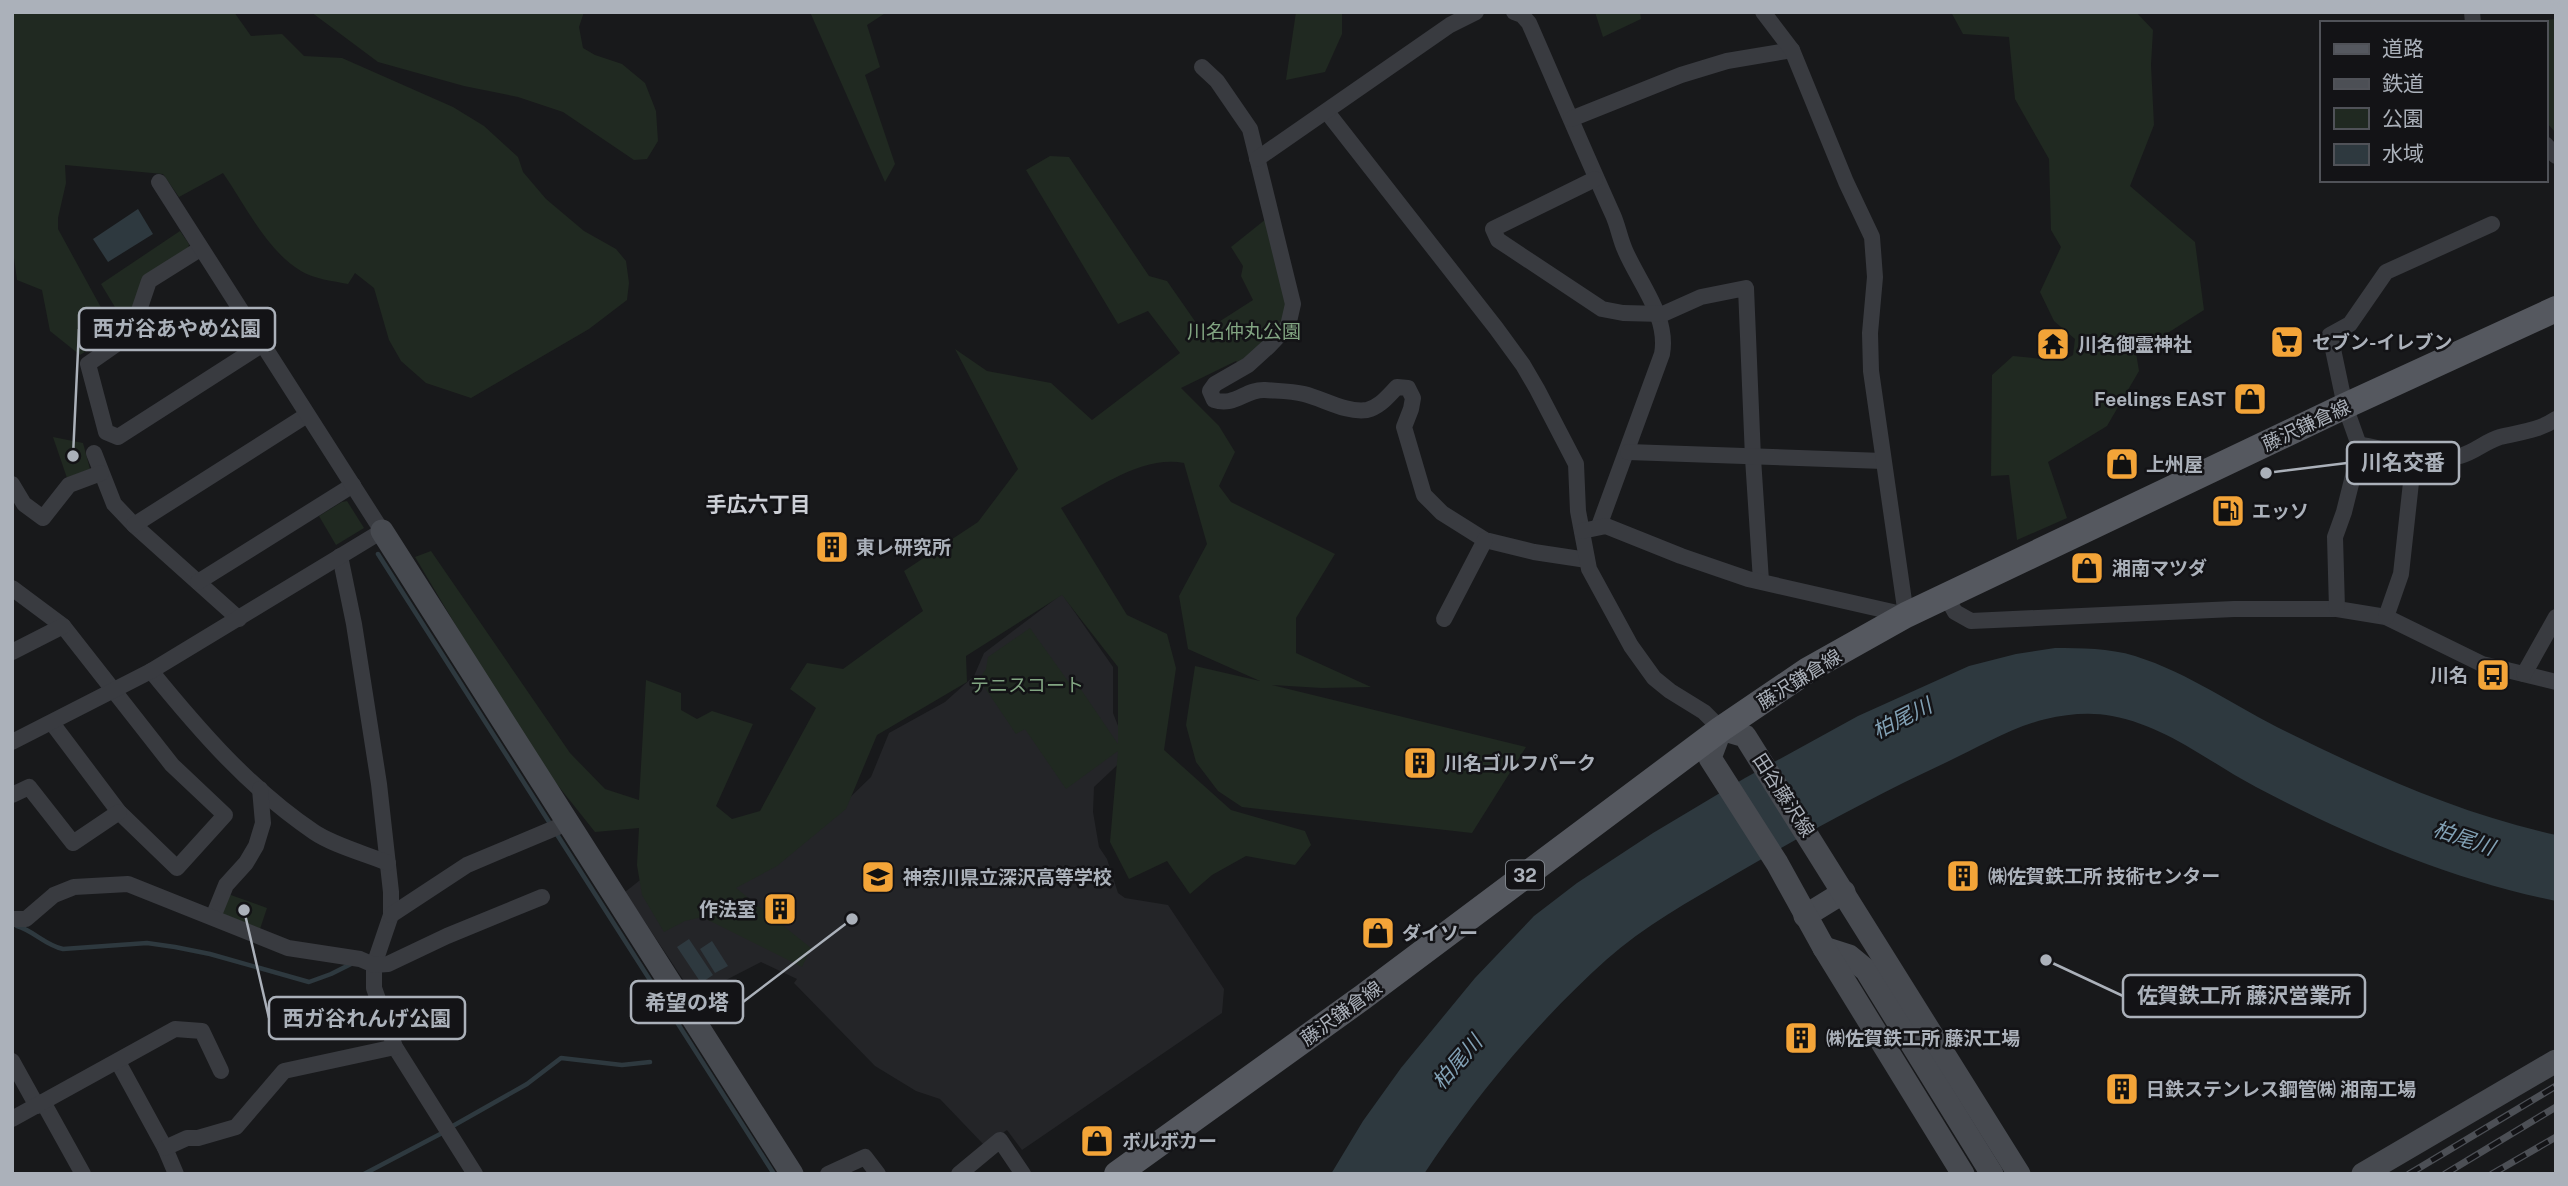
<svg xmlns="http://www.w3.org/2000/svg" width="2568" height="1186" viewBox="0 0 2568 1186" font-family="'Public Sans','Noto Sans JP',sans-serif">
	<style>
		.built { fill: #242528 }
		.green { fill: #202921 }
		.water { fill: #2e393f }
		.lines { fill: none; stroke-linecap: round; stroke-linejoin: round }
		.stream { stroke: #2e393f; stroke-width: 4.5 }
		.street { stroke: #393b40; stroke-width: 16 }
		.secondary { stroke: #474a50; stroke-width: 23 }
		.primary { stroke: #55585f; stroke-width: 26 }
		.rail-casing { stroke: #4c4f55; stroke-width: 7 }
		.rail { stroke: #131316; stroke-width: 4.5; stroke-dasharray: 13; stroke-linecap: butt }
		.labels { text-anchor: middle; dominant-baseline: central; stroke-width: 5; stroke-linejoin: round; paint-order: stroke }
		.shield { fill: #131316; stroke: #7d8289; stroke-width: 2 }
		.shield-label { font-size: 18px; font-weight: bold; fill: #abb1ba }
		.park-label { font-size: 19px; fill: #82a582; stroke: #131316 }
		.poi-label { font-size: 19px; font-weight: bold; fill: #abb1ba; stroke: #131316; text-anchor: start }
		.street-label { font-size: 19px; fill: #abb1ba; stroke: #131316 }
		.neighbourhood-label { font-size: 21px; font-weight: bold; fill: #cccfd6; stroke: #131316 }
		.water-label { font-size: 21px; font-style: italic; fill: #82a1b5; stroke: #131316 }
		.leader { fill: none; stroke: #abb1ba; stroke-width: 2.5 }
		.callout-dot { fill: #abb1ba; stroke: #131316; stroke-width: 2.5 }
		.callout { fill: #131316; stroke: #abb1ba; stroke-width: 2.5 }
		.callout-label { font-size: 21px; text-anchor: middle; font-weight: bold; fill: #abb1ba }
	</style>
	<rect width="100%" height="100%" fill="#18191b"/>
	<!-- built -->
	<polygon class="built" points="1062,594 1113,667 1113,713 1129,754 1094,787 1093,812 1099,847 1107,859 1118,893 1125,898 1168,905 1224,989 1222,1013 1022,1150 1007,1130 984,1145 940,1099 916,1091 875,1066 794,983 797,979 761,962 728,979 696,999 625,892 663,862 834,813 871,777 889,733 945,702 974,676 984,653"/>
	<!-- green -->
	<g class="green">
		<path d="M12 12H234L251 36 282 34 304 56 342 58 453 107 484 126 518 157 523 172 546 199 584 231 616 249 626 261 629 283 627 300 589 329 471 398 426 383 401 361 389 340 374 288 355 273 348 284C333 281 314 279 301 271 266 250 246 206 223 173L179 197 163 174 65 165 66 183 58 218V229L115 333 80 355 50 331 42 290 17 280 12 243Z"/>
		<polygon points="311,12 584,12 579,27 583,48 595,55 622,64 645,83 656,111 658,141 647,159 634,160 563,112 518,97 464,86 378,62"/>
		<polygon points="810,12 887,12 867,25 880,67 865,75 895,164 885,182"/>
		<polygon points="1296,12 1342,12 1342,34 1325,72 1286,80"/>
		<polygon points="1595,12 1640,12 1641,19 1603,37"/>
		<polygon points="1951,12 2136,12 2153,30 2151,65 2154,125 2130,186 2195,242 2204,310 2136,353 2139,371 2107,426 2048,462 2067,518 2017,540 2009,475 1991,476 1992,375 2013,356 2063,361 2073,355 2075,339 2054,321 2040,292 2061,247 2051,230 2049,159 2015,99 2009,37 1963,34"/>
		<polygon points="2556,19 2556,133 2545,121 2545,23 2515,23"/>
		<path d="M1050 156 1069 157 1149 276 1167 281 1206 337 1218 332 1214 325 1253 300 1241 276 1243 266 1231 247 1266 219C1272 244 1293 298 1282 321 1274 339 1253 352 1239 364L1236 361 1181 388 1219 426 1235 452 1219 486 1231 502 1335 554 1296 618V653L1371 687 1322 688 1272 685 1526 747 1472 833 1242 807 1218 791 1196 762 1186 725 1195 666 1260 681 1188 649 1179 596 1207 544 1184 463C1142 455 1097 489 1061 508L1127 615 1167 634 1176 668 1164 750 1231 810 1305 831 1311 845 1295 865 1246 856 1212 875 1190 894 1167 861 1129 879 1110 842 1118 751 1066 789 1025 729 1016 734 979 679 986 669 988 657 1030 628 1075 691 1080 688 1118 744V667L1062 595 966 656 967 682 877 735 846 809 777 866 736 888 811 948 802 967 702 917 685 921 664 932 642 895 637 865 639 828 595 832 532 753 415 557 431 551 570 753 605 789 639 800 646 680 681 693V710L697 719 712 711 753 724 716 806 732 819 760 811 816 708 790 689 807 663 843 669 923 611 904 571 978 522 1018 469 955 349 987 371 1051 383 1092 420 1180 353 1148 311 1118 324 1026 170Z"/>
		<polygon points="180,231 189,244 188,250 142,278 127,327 101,284"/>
		<polygon points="53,437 83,443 90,469 67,478"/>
		<polygon points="347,501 364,528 336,545 319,516 342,502"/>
		<polygon points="228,894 267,908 260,929 220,913"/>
	</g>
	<!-- water -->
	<g class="water">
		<polygon points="138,209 153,234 108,262 93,239"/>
		<path d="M2055 648C2081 648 2109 648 2135 656 2189 673 2236 707 2287 732 2374 775 2461 814 2556 835V901C2452 880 2349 836 2256 787 2209 762 2166 726 2112 716 2091 712 2067 714 2046 719 2012 727 1979 747 1947 762 1874 796 1804 834 1734 875 1690 901 1644 926 1606 960 1536 1023 1476 1096 1424 1174H1331L1363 1121 1401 1068 1475 978 1534 916 1577 883 1653 833 1745 778 1858 716 1969 666 2016 654Z"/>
		<polygon points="689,939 713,975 701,983 677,947"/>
		<polygon points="712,941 728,966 715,973 700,949"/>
	</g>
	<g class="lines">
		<!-- stream -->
		<g class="stream">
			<polyline points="378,554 551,825"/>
			<polyline points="556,833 774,1174"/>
			<path d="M17 926C34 931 45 945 63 949L147 943 175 947 210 954 309 982 331 974 351 964"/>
			<polyline points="451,1127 527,1084 561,1058 622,1065 650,1062"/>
			<polyline points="364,1174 444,1132"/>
		</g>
		<!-- street -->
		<g class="street">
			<path d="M1514 12 1522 15 1529 23C1557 87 1584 151 1613 215 1618 226 1620 239 1625 250 1639 283 1669 317 1662 354L1599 526"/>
			<polyline points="2472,12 2473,23"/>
			<path d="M1202 67 1217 81 1250 129 1293 304 1288 326 1269 346 1248 365 1215 384 1210 391 1214 400C1235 407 1245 389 1265 390 1278 391 1292 391 1304 394 1324 399 1346 413 1367 410 1380 407 1388 396 1397 387L1408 388 1413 398 1411 409 1404 427 1424 495 1442 513 1485 540 1534 552 1587 560"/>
			<polyline points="1327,112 1496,328 1523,365 1537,389 1576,464 1578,511 1589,569 1631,646 1654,678 1670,691 1704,712 1721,729"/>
			<polyline points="1571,119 1681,75 1727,61 1792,50"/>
			<polyline points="2545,144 2556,156"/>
			<polyline points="1257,159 1450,25 1476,12"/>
			<polyline points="1595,179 1493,229 1498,240 1602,309 1623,313 1663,314 1701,297 1746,288 1753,458 1761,581"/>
			<polyline points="200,249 149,281 131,334 88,364 106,432 118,437 263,344"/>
			<path d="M2358 444C2391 450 2428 463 2460 456 2475 452 2486 441 2500 437 2520 432 2538 431 2556 419"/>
			<polyline points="1628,452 1883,461"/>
			<polyline points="94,453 114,504 134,525 239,619"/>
			<polyline points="12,484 24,504 43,518 69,485 101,473"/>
			<polyline points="134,525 307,415"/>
			<polyline points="1582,531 1606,526 1681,556 1748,579 1906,615 1871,371 1870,333 1875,277 1872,237 1846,182 1792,50 1763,12"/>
			<polyline points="340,556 354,624 379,784 391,892 391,915 374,965 374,988 395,1047 475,1174"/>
			<polyline points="198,582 353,485"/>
			<polyline points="12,588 63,626 172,765 225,815 177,868 119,812 52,723"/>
			<polyline points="1946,596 1955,612 1971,621 2234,609 2337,609 2386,617 2482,664 2556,682"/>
			<polyline points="2337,609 2335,537 2344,512 2360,448 2345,406 2330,335 2350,324 2386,272 2492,224"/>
			<polyline points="2386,617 2401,574 2414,455"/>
			<polyline points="1444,619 1485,540"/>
			<polyline points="12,652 63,626"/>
			<path d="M151 671C199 730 250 789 314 832 333 845 366 854 388 863"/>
			<polyline points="2524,674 2556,617"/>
			<polyline points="12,742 151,671 382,531 159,182"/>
			<polyline points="12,795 29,787 73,843 119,812"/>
			<polyline points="391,915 467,865 567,823"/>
			<polyline points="213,917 226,885 246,863 256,846 263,823 260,789"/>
			<polyline points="12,919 26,919 54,895 74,887 128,884 288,948 360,959 374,965 388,964 447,936 542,897"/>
			<polyline points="12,1061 37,1106"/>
			<polyline points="118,1062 165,1148 176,1174"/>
			<polyline points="43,1102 83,1174"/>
			<polyline points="12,1119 175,1029 202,1031 221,1071"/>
			<polyline points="165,1148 187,1138 198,1138 236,1127 284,1071 395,1047"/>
			<polyline points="828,1174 865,1157 878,1174"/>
			<polyline points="959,1174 1000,1140 1023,1174"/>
		</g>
		<!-- secondary -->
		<g class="secondary">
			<polyline points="382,531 792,1174"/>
			<polyline points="1805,916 1844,892"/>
			<polyline points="1824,948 1849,956 1866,970 1992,1174"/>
			<polyline points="1963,1174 1824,948 1777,863 1710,758 1721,729 1745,736 2019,1174"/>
			<polyline points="2363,1174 2556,1061"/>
		</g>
		<!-- primary -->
		<polyline class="primary" points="1117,1174 1363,997 1721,729 1808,670 1906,615 2345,406 2556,309"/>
		<defs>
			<g id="rail">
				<polyline points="2409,1174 2556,1086"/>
				<polyline points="2445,1174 2556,1107"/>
				<polyline points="2492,1174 2556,1137"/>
			</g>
		</defs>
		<!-- rail casing -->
		<use href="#rail" class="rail-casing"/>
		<!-- rail -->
		<use href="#rail" class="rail"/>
	</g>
	<!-- icons -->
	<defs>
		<symbol id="supermarket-square" viewBox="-11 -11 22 22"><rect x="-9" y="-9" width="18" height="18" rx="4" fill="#f3a438" stroke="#131316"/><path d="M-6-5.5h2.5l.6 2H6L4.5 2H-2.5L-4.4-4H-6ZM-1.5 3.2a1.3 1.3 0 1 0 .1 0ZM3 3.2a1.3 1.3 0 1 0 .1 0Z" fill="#111"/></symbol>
		<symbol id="temple-square" viewBox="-11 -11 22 22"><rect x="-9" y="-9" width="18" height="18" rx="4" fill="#f3a438" stroke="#131316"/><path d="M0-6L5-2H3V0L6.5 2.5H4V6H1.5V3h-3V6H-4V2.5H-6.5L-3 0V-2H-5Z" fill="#111"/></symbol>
		<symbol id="shop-square" viewBox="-11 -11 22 22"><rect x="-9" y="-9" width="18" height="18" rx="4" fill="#f3a438" stroke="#131316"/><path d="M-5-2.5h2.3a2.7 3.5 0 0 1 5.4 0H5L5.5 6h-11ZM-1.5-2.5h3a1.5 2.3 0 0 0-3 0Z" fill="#111"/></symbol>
		<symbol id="fuel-square" viewBox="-11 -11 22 22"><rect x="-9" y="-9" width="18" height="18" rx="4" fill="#f3a438" stroke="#131316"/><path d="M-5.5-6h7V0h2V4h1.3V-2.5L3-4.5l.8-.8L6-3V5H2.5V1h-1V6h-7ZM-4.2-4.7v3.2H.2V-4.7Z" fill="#111"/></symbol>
		<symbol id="building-square" viewBox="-11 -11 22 22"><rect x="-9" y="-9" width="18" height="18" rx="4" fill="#f3a438" stroke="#131316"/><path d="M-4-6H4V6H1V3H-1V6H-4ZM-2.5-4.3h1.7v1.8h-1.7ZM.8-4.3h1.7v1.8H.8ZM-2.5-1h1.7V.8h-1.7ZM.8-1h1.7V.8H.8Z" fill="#111"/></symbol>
		<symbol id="bus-square" viewBox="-11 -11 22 22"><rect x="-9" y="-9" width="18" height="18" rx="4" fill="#f3a438" stroke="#131316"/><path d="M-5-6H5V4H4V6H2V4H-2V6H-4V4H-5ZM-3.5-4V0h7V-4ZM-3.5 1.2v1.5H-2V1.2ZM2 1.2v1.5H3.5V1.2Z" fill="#111"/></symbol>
		<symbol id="school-square" viewBox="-11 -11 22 22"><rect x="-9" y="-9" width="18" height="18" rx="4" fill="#f3a438" stroke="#131316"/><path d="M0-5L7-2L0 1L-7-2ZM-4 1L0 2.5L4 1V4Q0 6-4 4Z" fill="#111"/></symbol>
	</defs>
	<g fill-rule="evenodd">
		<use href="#supermarket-square" x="2268" y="323" width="38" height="38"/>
		<use href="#temple-square" x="2034" y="325" width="38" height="38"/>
		<use href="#shop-square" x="2231" y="380" width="38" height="38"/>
		<use href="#shop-square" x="2103" y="445" width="38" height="38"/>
		<use href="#fuel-square" x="2209" y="492" width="38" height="38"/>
		<use href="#building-square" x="813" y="528" width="38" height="38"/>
		<use href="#shop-square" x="2068" y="549" width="38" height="38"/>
		<use href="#bus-square" x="2474" y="656" width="38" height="38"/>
		<use href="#building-square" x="1401" y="744" width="38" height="38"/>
		<use href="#building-square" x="1944" y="857" width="38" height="38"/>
		<use href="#school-square" x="859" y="858" width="38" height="38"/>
		<use href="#building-square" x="761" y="890" width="38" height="38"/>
		<use href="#shop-square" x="1359" y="914" width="38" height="38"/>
		<use href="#building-square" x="1782" y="1019" width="38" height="38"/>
		<use href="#building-square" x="2103" y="1070" width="38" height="38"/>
		<use href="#shop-square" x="1078" y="1122" width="38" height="38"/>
	</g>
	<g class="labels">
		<!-- shield labels -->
		<rect class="shield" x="1506" y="860.5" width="38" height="29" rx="5"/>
		<g class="shield-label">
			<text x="1525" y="875">32</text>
		</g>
		<!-- park labels -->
		<g class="park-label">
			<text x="1244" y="331">川名仲丸公園</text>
			<text x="1027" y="685">テニスコート</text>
		</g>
		<!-- poi labels -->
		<g class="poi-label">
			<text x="2312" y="342">セブン-イレブン</text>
			<text x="2078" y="344">川名御霊神社</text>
			<text x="2226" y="399" text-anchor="end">Feelings EAST</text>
			<text x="2146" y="464">上州屋</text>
			<text x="2252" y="511">エッソ</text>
			<text x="856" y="547">東レ研究所</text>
			<text x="2112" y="568">湘南マツダ</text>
			<text x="2468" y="675" text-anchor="end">川名</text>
			<text x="1444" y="763">川名ゴルフパーク</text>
			<text x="1988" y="876">㈱佐賀鉄工所 技術センター</text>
			<text x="903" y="877">神奈川県立深沢高等学校</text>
			<text x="756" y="909" text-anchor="end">作法室</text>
			<text x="1402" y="933">ダイソー</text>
			<text x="1826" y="1038">㈱佐賀鉄工所 藤沢工場</text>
			<text x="2146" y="1089">日鉄ステンレス鋼管㈱ 湘南工場</text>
			<text x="1122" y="1141">ボルボカー</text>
		</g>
		<!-- street labels -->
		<g class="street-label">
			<text transform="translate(2306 425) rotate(-25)">藤沢鎌倉線</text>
			<text transform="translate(1799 679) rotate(-32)">藤沢鎌倉線</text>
			<text transform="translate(1784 795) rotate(57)">田谷藤沢線</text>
			<text transform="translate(1341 1013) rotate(-36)">藤沢鎌倉線</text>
		</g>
		<!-- neighbourhood labels -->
		<g class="neighbourhood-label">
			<text x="758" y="504">手広六丁目</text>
		</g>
		<!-- water labels -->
		<g class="water-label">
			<text transform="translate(1902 718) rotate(-27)">柏尾川</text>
			<text transform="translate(2464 838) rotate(19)">柏尾川</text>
			<text transform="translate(1457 1062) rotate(-49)">柏尾川</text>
		</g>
	</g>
	<!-- callouts -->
	<path class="leader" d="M73 456L79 329M2266 473L2347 463M2046 960L2123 996M852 919L743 1002M244 910L269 1018"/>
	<g class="callout-dot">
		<circle cx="73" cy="456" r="7"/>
		<circle cx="2266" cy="473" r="7"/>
		<circle cx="2046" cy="960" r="7"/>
		<circle cx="852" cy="919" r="7"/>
		<circle cx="244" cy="910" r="7"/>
	</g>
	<g class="callout">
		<rect x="79" y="308" width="196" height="42" rx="7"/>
		<rect x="2347" y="442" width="112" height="42" rx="7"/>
		<rect x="2123" y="975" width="242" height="42" rx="7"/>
		<rect x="631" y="981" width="112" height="42" rx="7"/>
		<rect x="269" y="997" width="196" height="42" rx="7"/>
	</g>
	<g class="callout-label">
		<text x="177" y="336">西ガ谷あやめ公園</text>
		<text x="2403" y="470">川名交番</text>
		<text x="2244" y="1003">佐賀鉄工所 藤沢営業所</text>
		<text x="687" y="1010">希望の塔</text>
		<text x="367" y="1026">西ガ谷れんげ公園</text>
	</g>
	<!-- border -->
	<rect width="2568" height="1186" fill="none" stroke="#abb1ba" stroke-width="28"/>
	<!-- legend -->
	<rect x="2320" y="21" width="228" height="161" fill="#131316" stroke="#505258" stroke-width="2"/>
	<rect x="2334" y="44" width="35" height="10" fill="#55585f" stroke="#505258" stroke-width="2"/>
	<text x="2382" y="56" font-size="21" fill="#abb1ba">道路</text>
	<rect x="2334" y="79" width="35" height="10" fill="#4c4f55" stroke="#505258" stroke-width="2"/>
	<text x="2382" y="91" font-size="21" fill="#abb1ba">鉄道</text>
	<rect x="2334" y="108" width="35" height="21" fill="#202921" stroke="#505258" stroke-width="2"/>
	<text x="2382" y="126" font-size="21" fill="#abb1ba">公園</text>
	<rect x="2334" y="144" width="35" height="21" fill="#2e393f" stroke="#505258" stroke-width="2"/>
	<text x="2382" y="161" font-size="21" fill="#abb1ba">水域</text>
</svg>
